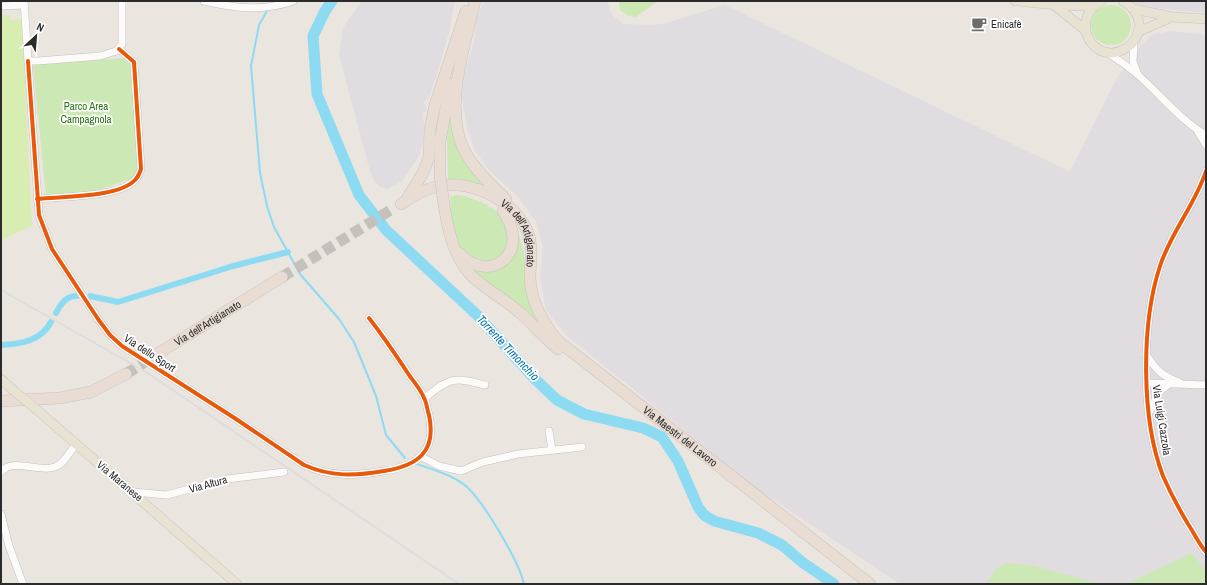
<svg xmlns="http://www.w3.org/2000/svg" width="1207" height="585" viewBox="0 0 1207 585" font-family="'Archivo Narrow',sans-serif">
	<style>
		.industrial { fill: #e0dcdf }
		.green { fill: #cbe8b5 }
		.pitch { fill: #d8edb1 }
		.lines { fill: none; stroke-linecap: round; stroke-linejoin: round }
		.stream { stroke: #8cdbf3; stroke-width: 2 }
		.canal { stroke: #8cdbf3; stroke-width: 6 }
		.river { stroke: #8cdbf3; stroke-width: 11 }
		.highway-tunnel { stroke: #c4c0bb; stroke-width: 11; stroke-dasharray: 11 5.5; stroke-linecap: butt }
		.minor-casing { stroke: #c3c1c1; stroke-width: 8 }
		.major-casing { stroke: #c5c3c1; stroke-width: 10 }
		.highway-casing { stroke: #c5c3c1; stroke-width: 12 }
		.minor { stroke: #fcfbfa; stroke-width: 7 }
		.major { stroke: #e8e2d2; stroke-width: 9 }
		.highway { stroke: #e9dcd3; stroke-width: 11 }
		.rail { stroke: #dddddf; stroke-width: 2 }
		.major-bridge-casing { stroke: #c5c3c1; stroke-width: 10; stroke-linecap: butt }
		.highway-bridge-casing { stroke: #c5c3c1; stroke-width: 12; stroke-linecap: butt }
		.major-bridge { stroke: #e8e2d2; stroke-width: 9 }
		.highway-bridge { stroke: #e9dcd3; stroke-width: 11 }
		.cycleway-casing { stroke: #fff; stroke-width: 6 }
		.cycleway { stroke: #e8590c; stroke-width: 4 }
		.labels { text-anchor: middle; dominant-baseline: central; stroke-width: 3.5; stroke-linejoin: round; paint-order: stroke }
		.poi-label { font-size: 11px; fill: #2b2b2b; stroke: #fff; text-anchor: start }
		.park-label { font-size: 11px; fill: #287012; stroke: #fff }
		.street-label { font-size: 11px; fill: #2b2b2b; stroke: #fff }
		.water-label { font-size: 12px; font-style: italic; fill: #0073a9; stroke: #fff }
	</style>
	<rect width="100%" height="100%" fill="#eae5df"/>
	<!-- industrial -->
	<g class="industrial">
		<polygon points="362,1 455,1 449,32 435,80 428,99 424,101 427,111 422,113 424,122 423,141 419,156 402,181 387,189 380,187 375,182 370,171 339,55 343,28"/>
		<polygon points="483,1 607,1 612,15 624,24 651,25 663,24 725,5 1070,172 1117,78 1142,44 1153,34 1173,31 1206,35 1206,584 900,584 750,484 565,334 546,310 540,278 543,247 536,221 518,197 490,171 475,151 467,127 462,97 464,75 475,38 476,21"/>
		<polygon points="1128,1 1206,1 1206,13 1146,7"/>
	</g>
	<!-- green -->
	<g class="green">
		<polygon points="619,1 658,1 636,17 629,16 620,10"/>
		<circle cx="1111" cy="25" r="20"/>
		<polygon points="125,58 131,66 138,166 134,178 79,196 46,195 33,65"/>
		<polygon points="451,111 479,179 484,185 467,181 448,180 447,139"/>
		<path d="M459 195C477 199 504 209 509 230 510 236 507 245 507 252L490 263C484 261 474 260 469 257 454 248 451 211 450 196Z"/>
		<path d="M519 235C526 253 524 266 526 284 528 300 533 312 539 326L482 281 468 266 514 255Z"/>
		<polygon points="1192,553 1206,572 1206,584 1126,584"/>
		<polygon points="1005,563 1030,565 1102,584 986,584 996,569"/>
	</g>
	<!-- pitch -->
	<polygon class="pitch" points="1,15 9,15 10,20 19,19 22,20 32,226 1,240"/>
	<g class="lines">
		<!-- stream -->
		<g class="stream">
			<polyline points="267,11 259,25 251,66 260,173 267,206 274,227 300,274 339,319 354,342 376,396 386,435 405,458"/>
			<path d="M417 464C434 470 453 475 467 487 484 503 519 561 524 584"/>
		</g>
		<!-- canal -->
		<g class="canal">
			<polyline points="90,296 118,302 233,266 288,252"/>
			<path d="M56 313C60 305 67 295 77 296"/>
			<path d="M1 345C21 344 41 341 51 322"/>
		</g>
		<!-- river -->
		<polyline class="river" points="332,1 325,11 313,36 317,94 359,195 386,230 477,315 535,379 557,400 584,414 643,428 662,437 678,461 698,507 704,515 714,521 758,533 782,545 802,562 834,584"/>
		<!-- highway-tunnel -->
		<g class="highway-tunnel">
			<polyline points="282,277 394,208"/>
			<polyline points="126,374 154,356"/>
		</g>
		<defs>
			<g id="minor">
				<polyline points="24,1 28,61 38,61 100,56 116,51 122,44 122,1"/>
				<path d="M204 1C234 8 263 12 293 1"/>
				<polyline points="1,6 24,5"/>
				<polyline points="1134,42 1133,62 1138,75"/>
				<path d="M1108 53C1118 60 1129 67 1138 75 1161 95 1180 120 1206 135"/>
				<path d="M28 61 39 215 52 249 98 319 110 335 122 346 236 419 304 465C331 477 355 476 384 471 417 466 437 452 429 415 427 410 427 403 424 398 421 390 414 382 409 375 396 355 383 336 369 318"/>
				<polyline points="1198,132 1206,145"/>
				<path d="M1206 171C1195 205 1171 232 1160 266 1141 324 1141 419 1163 476 1170 492 1179 509 1188 524 1194 533 1199 544 1206 552"/>
				<path d="M37 199C61 196 118 198 135 180 138 177 140 172 141 169L134 62 119 49"/>
				<path d="M1146 354C1155 369 1163 377 1179 382"/>
				<polyline points="1147,383 1206,385"/>
				<path d="M425 398C450 377 454 377 485 385"/>
				<polyline points="1150,411 1158,393 1169,384"/>
				<polyline points="549,431 552,450"/>
				<polyline points="422,457 439,466 461,471 483,462 518,454 582,447"/>
				<path d="M1 472C13 457 38 473 55 467 65 463 69 452 76 445"/>
				<polyline points="133,492 167,495 227,479 284,472"/>
				<polyline points="1,514 9,546 23,584"/>
			</g>
			<g id="major">
				<polyline points="1015,1 1068,6 1095,5"/>
				<path d="M1101 1C1067 21 1095 68 1126 48 1133 44 1138 37 1139 28 1140 16 1133 7 1123 1"/>
				<polyline points="1054,5 1085,30"/>
				<polyline points="1133,9 1173,17 1206,19"/>
				<polyline points="1138,32 1172,17"/>
				<polyline points="1,379 13,390"/>
				<polyline points="36,409 237,584"/>
			</g>
			<g id="highway">
				<path d="M475 1C465 45 444 105 463 148 473 168 490 184 506 199"/>
				<polyline points="440,176 440,142 450,84"/>
				<polyline points="408,197 423,173 429,157 430,129 435,105 466,11"/>
				<path id="s1" d="M401 204C413 196 425 189 439 186 472 179 519 202 529 236 533 250 530 264 530 278 531 303 543 323 558 341L870 584"/>
				<path d="M444 205C448 230 454 260 474 278 487 290 504 299 518 311 532 323 543 337 558 349"/>
				<path d="M459 253C488 285 533 255 503 211"/>
				<path id="s2" d="M154 356 282 277"/>
				<polyline points="1,401 60,398 91,392 126,374"/>
			</g>
		</defs>
		<!-- minor casing -->
		<use href="#minor" class="minor-casing"/>
		<!-- major casing -->
		<use href="#major" class="major-casing"/>
		<!-- highway casing -->
		<use href="#highway" class="highway-casing"/>
		<!-- minor -->
		<use href="#minor" class="minor"/>
		<!-- major -->
		<use href="#major" class="major"/>
		<!-- highway -->
		<use href="#highway" class="highway"/>
		<!-- rail -->
		<polyline class="rail" points="1,290 146,372 459,584"/>
		<defs>
			<polyline id="major-bridge" points="13,390 36,409"/>
			<polyline id="highway-bridge" points="440,176 444,205"/>
		</defs>
		<!-- major-bridge casing -->
		<use href="#major-bridge" class="major-bridge-casing"/>
		<!-- highway-bridge casing -->
		<use href="#highway-bridge" class="highway-bridge-casing"/>
		<!-- major-bridge -->
		<use href="#major-bridge" class="major-bridge"/>
		<!-- highway-bridge -->
		<use href="#highway-bridge" class="highway-bridge"/>
		<defs>
			<g id="cycleway">
				<path d="M28 61 39 215 52 249 98 319 110 335 122 346 236 419 304 465C331 477 355 476 384 471 417 466 437 452 429 415 427 410 427 403 424 398 421 390 414 382 409 375 396 355 383 336 369 318"/>
				<path d="M1206 171C1195 205 1171 232 1160 266 1141 324 1141 419 1163 476 1170 492 1179 509 1188 524 1194 533 1199 544 1206 552"/>
				<path d="M37 199C61 196 118 198 135 180 138 177 140 172 141 169L134 62 119 49"/>
			</g>
		</defs>
		<!-- cycleway casing -->
		<use href="#cycleway" class="cycleway-casing"/>
		<!-- cycleway -->
		<use href="#cycleway" class="cycleway"/>
	</g>
	<!-- icons -->
	<defs>
		<symbol id="cafe-bare" viewBox="-9 -9 18 18"><path d="M-5.5-4.5H6V0H3Q3 3.5 0 3.5H-2.5Q-5.5 3.5-5.5 0ZM3-3.2v2h1.7v-2ZM-6 4.5H4V6H-6Z" fill="#6e6c6a" stroke="#fff" stroke-width="2.5" paint-order="stroke"/></symbol>
	</defs>
	<g fill-rule="evenodd">
		<use href="#cafe-bare" x="968" y="13" width="22" height="22"/>
	</g>
	<g class="labels">
		<!-- poi labels -->
		<g class="poi-label">
			<text x="991" y="24">Enicafè</text>
		</g>
		<!-- park labels -->
		<g class="park-label">
			<text x="86" y="106">Parco Area<tspan x="86" dy="13">Campagnola</tspan></text>
		</g>
		<!-- street labels -->
		<g class="street-label">
			<text stroke="none"><textPath href="#s1" startOffset="147">Via dell'Artigianato</textPath></text>
			<text stroke="none"><textPath href="#s2" startOffset="63">Via dell'Artigianato</textPath></text>
			<text transform="translate(150 353) rotate(33)">Via dello Sport</text>
			<text transform="translate(1162 420) rotate(81)">Via Luigi Cazzola</text>
			<text stroke="none"><textPath href="#s1" startOffset="421">Via Maestri del Lavoro</textPath></text>
			<text transform="translate(120 481) rotate(40)">Via Maranese</text>
			<text transform="translate(208 484) rotate(-15)">Via Altura</text>
		</g>
		<!-- water labels -->
		<g class="water-label">
			<text transform="translate(508 348) rotate(47)">Torrente Timonchio</text>
		</g>
	</g>
	<!-- border -->
	<rect width="1207" height="585" fill="none" stroke="#2b2b2b" stroke-width="4"/>
	<!-- north arrow -->
	<g transform="translate(36 36) rotate(26)" stroke="#ffffff" stroke-width="3" paint-order="stroke">
	<path d="M0-3L7 15L0 10L-7 15Z" fill="#2b2b2b"/>
	<text y="-6" font-size="11" font-weight="bold" text-anchor="middle" fill="#2b2b2b">N</text>
	</g>
</svg>
